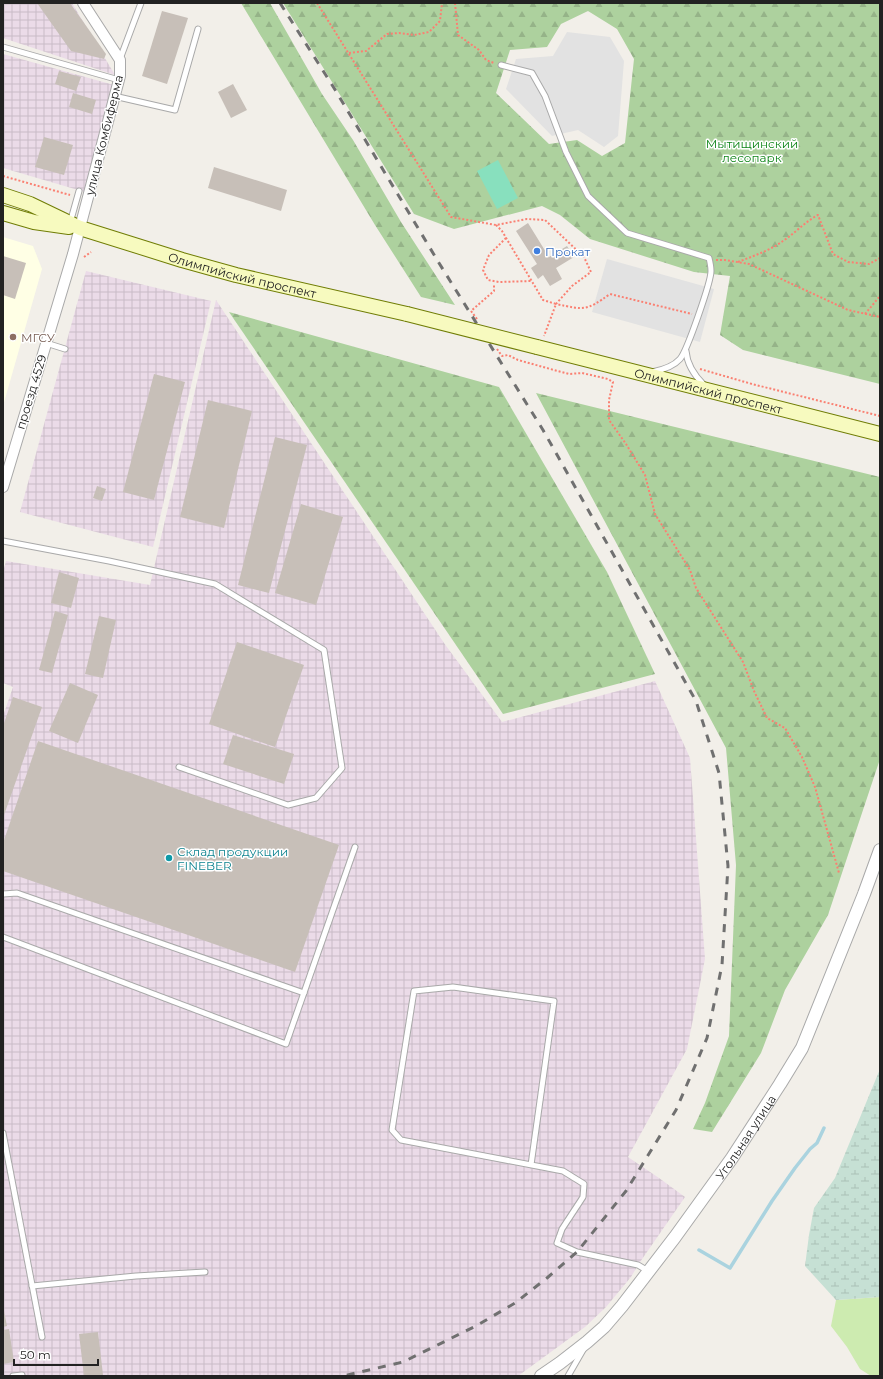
<svg xmlns="http://www.w3.org/2000/svg" width="883" height="1379" viewBox="0 0 883 1379" font-family="Montserrat,sans-serif">
	<style>
		.industrial { fill: url(#industrial-grid) }
		.education { fill: #ffffe5 }
		.grass { fill: #cdebb0 }
		.forest { fill: url(#forest-firs); fill-rule: evenodd }
		.wetland { fill: url(#wetland-marsh) }
		.pitch { fill: #88e0be }
		.parking { fill: #e2e2e2 }
		.lines { fill: none; stroke-linecap: round; stroke-linejoin: round }
		.stream { stroke: #aad3df; stroke-width: 3.5 }
		.building { fill: #c7bfb8 }
		.service-casing { stroke: #a9a9a9; stroke-width: 7 }
		.minor-casing { stroke: #a9a9a9; stroke-width: 12 }
		.tertiary-casing { stroke: #a9a9a9; stroke-width: 14 }
		.secondary-casing { stroke: #707d05; stroke-width: 16 }
		.path { stroke: #fa8072; stroke-width: 2; stroke-dasharray: 2 2; stroke-linecap: butt }
		.service { stroke: #fff; stroke-width: 5 }
		.minor { stroke: #fff; stroke-width: 10 }
		.tertiary { stroke: #fff; stroke-width: 12 }
		.secondary { stroke: #f7fabf; stroke-width: 14 }
		.rail { stroke: #707070; stroke-width: 3; stroke-dasharray: 8 8; stroke-linecap: butt }
		.secondary-bridge-casing { stroke: #707d05; stroke-width: 16; stroke-linecap: butt }
		.secondary-bridge { stroke: #f7fabf; stroke-width: 14 }
		.shop-dot { fill: #3f7fe0; stroke: #fff; stroke-width: 1.5 }
		.education-dot { fill: #8d6e63; stroke: #fff; stroke-width: 1.5 }
		.culture-dot { fill: #0f9aa8; stroke: #fff; stroke-width: 1.5 }
		.labels { text-anchor: middle; dominant-baseline: central; stroke-width: 3; stroke-linejoin: round; paint-order: stroke }
		.street-label { font-size: 12px; fill: #222; stroke: #fff }
		.park-label { font-size: 12px; fill: #0c8416; stroke: #fff }
		.shop-label { font-size: 12px; fill: #366cbe; stroke: #fff; text-anchor: start }
		.education-label { font-size: 12px; fill: #785e54; stroke: #fff; text-anchor: start }
		.culture-label { font-size: 12px; fill: #0d838f; stroke: #fff; text-anchor: start }
	</style>
	<defs>
		<pattern id="industrial-grid" width="8" height="8" patternUnits="userSpaceOnUse"><rect width="8" height="8" fill="#ebdbe8"/><path d="M0 4h8M4 0v8" fill="none" stroke="#c9bcc7"/></pattern>
		<pattern id="forest-firs" width="22" height="20" patternUnits="userSpaceOnUse"><rect width="22" height="20" fill="#add19e"/><path d="M5 1l3.5 6h-7zM16 11l3.5 6h-7z" fill="#95b388"/></pattern>
		<pattern id="wetland-marsh" width="20" height="14" patternUnits="userSpaceOnUse"><rect width="20" height="14" fill="#c6e0d4"/><path d="M1 5h8M5 5V1M11 12h8M15 12V8" fill="none" stroke="#aac0b6"/></pattern>
	</defs>
	<rect width="100%" height="100%" fill="#f2efe9"/>
	<!-- industrial -->
	<g class="industrial">
		<polygon points="3,3 72,3 115,75 3,38"/>
		<polygon points="3,54 114,85 85,192 3,168"/>
		<polygon points="86,271 211,301 153,547 20,512"/>
		<polygon points="216,300 444,643 502,722 655,681 690,758 705,959 687,1049 628,1157 659,1178 685,1197 638,1265 631,1277 606,1307 585,1327 518,1376 3,1376 3,716 13,687 3,683 3,572 6,561 150,585"/>
	</g>
	<!-- education -->
	<polygon class="education" points="3,237 33,246 42,269 3,406"/>
	<!-- grass -->
	<polygon class="grass" points="880,1297 880,1376 871,1376 860,1369 847,1347 831,1326 836,1300"/>
	<!-- forest -->
	<g class="forest">
		<polygon points="241,3 270,3 322,94 353,140 401,222 455,305 421,297 375,225"/>
		<path d="M283 3H880V384L743 350 720 335 730 276 694 272 590 239 560 215 542 206 454 229 414 214ZM588 11 617 29 634 59 625 143 602 156 577 140 549 144 496 93 510 50 547 47 561 24Z"/>
		<polygon points="229,312 499,387 607,572 655,674 503,714"/>
		<polygon points="536,393 880,477 880,759 828,915 785,990 761,1053 712,1132 693,1129 705,1103 729,1036 736,865 726,748"/>
	</g>
	<!-- wetland -->
	<polygon class="wetland" points="880,1069 880,1297 836,1300 805,1266 809,1235 814,1208 835,1178"/>
	<!-- pitch -->
	<polygon class="pitch" points="498,160 518,198 497,209 477,171"/>
	<!-- parking -->
	<g class="parking">
		<polygon points="567,32 610,37 624,61 618,136 604,147 578,130 552,136 506,89 516,59 553,56"/>
		<polygon points="607,259 714,289 700,342 592,312"/>
	</g>
	<g class="lines">
		<!-- stream -->
		<polyline class="stream" points="699,1250 730,1268 772,1201 795,1168 810,1149 817,1143 824,1128"/>
	</g>
	<!-- building -->
	<g class="building">
		<polygon points="37,3 70,3 106,54 104,59 71,51"/>
		<polygon points="162,11 188,18 167,84 142,76"/>
		<polygon points="59,71 81,77 76,91 55,84"/>
		<polygon points="233,84 247,110 231,118 218,92"/>
		<polygon points="73,93 96,100 92,114 69,107"/>
		<polygon points="44,137 73,145 64,175 35,167"/>
		<polygon points="214,167 287,190 281,211 208,188"/>
		<polygon points="528,223 549,257 567,246 574,257 556,268 562,279 550,286 543,275 538,279 531,268 537,264 516,231"/>
		<polygon points="3,256 26,263 15,299 3,295"/>
		<polygon points="154,374 185,382 154,500 123,492"/>
		<polygon points="208,400 252,411 224,528 180,517"/>
		<polygon points="275,437 307,445 269,593 238,585"/>
		<polygon points="97,486 106,489 102,501 93,498"/>
		<polygon points="301,504 343,517 316,605 275,593"/>
		<polygon points="59,572 79,578 71,608 51,603"/>
		<polygon points="55,611 68,615 52,673 39,670"/>
		<polygon points="99,616 116,620 103,678 85,674"/>
		<polygon points="237,642 304,665 275,747 209,724"/>
		<polygon points="70,683 98,695 78,743 49,731"/>
		<polygon points="13,697 42,707 3,818 3,726"/>
		<polygon points="233,735 294,754 284,784 223,764"/>
		<polygon points="38,741 339,845 295,972 3,871 3,843"/>
		<polygon points="3,1306 7,1326 3,1327"/>
		<polygon points="9,1329 14,1362 3,1364 3,1330"/>
		<polygon points="98,1332 103,1375 84,1376 79,1334"/>
	</g>
	<g class="lines">
		<defs>
			<g id="service">
				<polyline points="3,47 119,80"/>
				<polyline points="120,59 141,3"/>
				<path d="M501 65 532 73 545 96 566 152 588 196 627 233 709 258C710 262 711 267 711 271 711 282 687 351 680 359 673 367 662 370 652 372"/>
				<polyline points="114,96 175,110 198,29"/>
				<polyline points="70,223 79,191"/>
				<polyline points="46,343 65,349"/>
				<path d="M686 351C687 365 694 375 704 385"/>
				<polyline points="3,541 109,561 215,584 324,650 342,768 316,798 288,805 179,767"/>
				<polyline points="3,894 17,893 304,993"/>
				<polyline points="3,937 286,1044 355,847"/>
				<polyline points="3,1133 42,1337"/>
				<polyline points="531,1165 554,1001 453,987 414,991 392,1130 401,1140 563,1171 584,1184 583,1197 562,1229 557,1243 577,1252 638,1265 648,1271"/>
				<polyline points="32,1286 136,1276 205,1272"/>
				<polyline points="13,1376 22,1375"/>
				<polyline points="568,1376 583,1350"/>
			</g>
			<polyline id="minor" points="3,487 73,254 120,76 120,60 83,3"/>
			<g id="tertiary">
				<path id="s1" d="M541 1376 560 1363 587 1342 604 1327 622 1306 675 1237 732 1158 780 1084 802 1048 864 894 880 850"/>
			</g>
			<g id="secondary">
				<path id="s2" d="M3 195 30 204 80 228 182 260 236 275 407 314"/>
				<polyline points="3,213 34,222 69,227"/>
				<path id="s3" d="M537 347 880 434"/>
			</g>
		</defs>
		<!-- service casing -->
		<use href="#service" class="service-casing"/>
		<!-- minor casing -->
		<use href="#minor" class="minor-casing"/>
		<!-- tertiary casing -->
		<use href="#tertiary" class="tertiary-casing"/>
		<!-- secondary casing -->
		<use href="#secondary" class="secondary-casing"/>
		<!-- path -->
		<g class="path">
			<path d="M317 3 451 217 496 225 527 219 545 220 584 257 591 272 572 286 556 304C585 310 586 311 610 294L692 314"/>
			<polyline points="455,3 458,35 479,50 486,60 494,63"/>
			<polyline points="349,53 366,51 387,34 399,33 414,35 429,32 440,21 442,3"/>
			<polyline points="3,176 70,195"/>
			<polyline points="496,225 502,231 543,300 556,304 544,336"/>
			<polyline points="506,238 489,255 483,270 488,280 499,282 531,281"/>
			<polyline points="84,257 91,252"/>
			<polyline points="716,260 725,260 749,264 848,310 880,317"/>
			<path d="M738 262C753 256 769 251 783 241 795 233 805 222 818 215L833 254 848 262 869 264 880 258"/>
			<polyline points="865,314 880,296"/>
			<polyline points="477,319 471,311 494,291 494,284"/>
			<polyline points="497,349 502,356 508,355 518,360 554,370 569,374 582,373 608,379 613,382 609,400 609,420 626,444 645,475 655,514 690,570 696,588 743,662 754,691 767,718 785,728 802,757 815,787 839,873"/>
			<polyline points="700,369 752,384 880,416"/>
		</g>
		<!-- service -->
		<use href="#service" class="service"/>
		<!-- minor -->
		<use href="#minor" class="minor"/>
		<!-- tertiary -->
		<use href="#tertiary" class="tertiary"/>
		<!-- secondary -->
		<use href="#secondary" class="secondary"/>
		<!-- rail -->
		<polyline class="rail" points="280,3 334,88 439,263 543,430 696,701 719,773 728,866 722,965 707,1038 676,1110 626,1191 577,1252 547,1278 515,1303 476,1326 403,1362 343,1376"/>
		<defs>
			<polyline id="secondary-bridge" points="407,314 537,347"/>
		</defs>
		<!-- secondary-bridge casing -->
		<use href="#secondary-bridge" class="secondary-bridge-casing"/>
		<!-- secondary-bridge -->
		<use href="#secondary-bridge" class="secondary-bridge"/>
	</g>
	<!-- markers -->
	<circle class="shop-dot" cx="537" cy="251" r="4"/>
	<circle class="education-dot" cx="13" cy="337" r="4"/>
	<circle class="culture-dot" cx="169" cy="858" r="4"/>
	<g class="labels">
		<!-- street labels -->
		<g class="street-label">
			<text transform="translate(104 135) rotate(-76)">улица Комбиферма</text>
			<text stroke="none"><textPath href="#s2" startOffset="253">Олимпийский проспект</textPath></text>
			<text stroke="none"><textPath href="#s3" startOffset="177">Олимпийский проспект</textPath></text>
			<text transform="translate(31 392) rotate(-73)">проезд 4529</text>
			<text stroke="none"><textPath href="#s1" startOffset="317">Угольная улица</textPath></text>
		</g>
		<!-- park labels -->
		<g class="park-label">
			<text x="752" y="143">Мытищинский<tspan x="752" dy="14">лесопарк</tspan></text>
		</g>
		<!-- shop labels -->
		<g class="shop-label">
			<text x="545" y="251">Прокат</text>
		</g>
		<!-- education labels -->
		<g class="education-label">
			<text x="21" y="337">МГСУ</text>
		</g>
		<!-- culture labels -->
		<g class="culture-label">
			<text x="177" y="851">Склад продукции<tspan x="177" dy="14">FINEBER</tspan></text>
		</g>
	</g>
	<!-- border -->
	<rect width="883" height="1379" fill="none" stroke="#222222" stroke-width="8"/>
	<!-- scale -->
	<path d="M14 1359v6h84v-6" fill="none" stroke="#222222" stroke-width="2"/>
	<text x="20" y="1359" font-size="12" fill="#222222" stroke="#ffffff" stroke-width="3" paint-order="stroke">50 m</text>
</svg>
